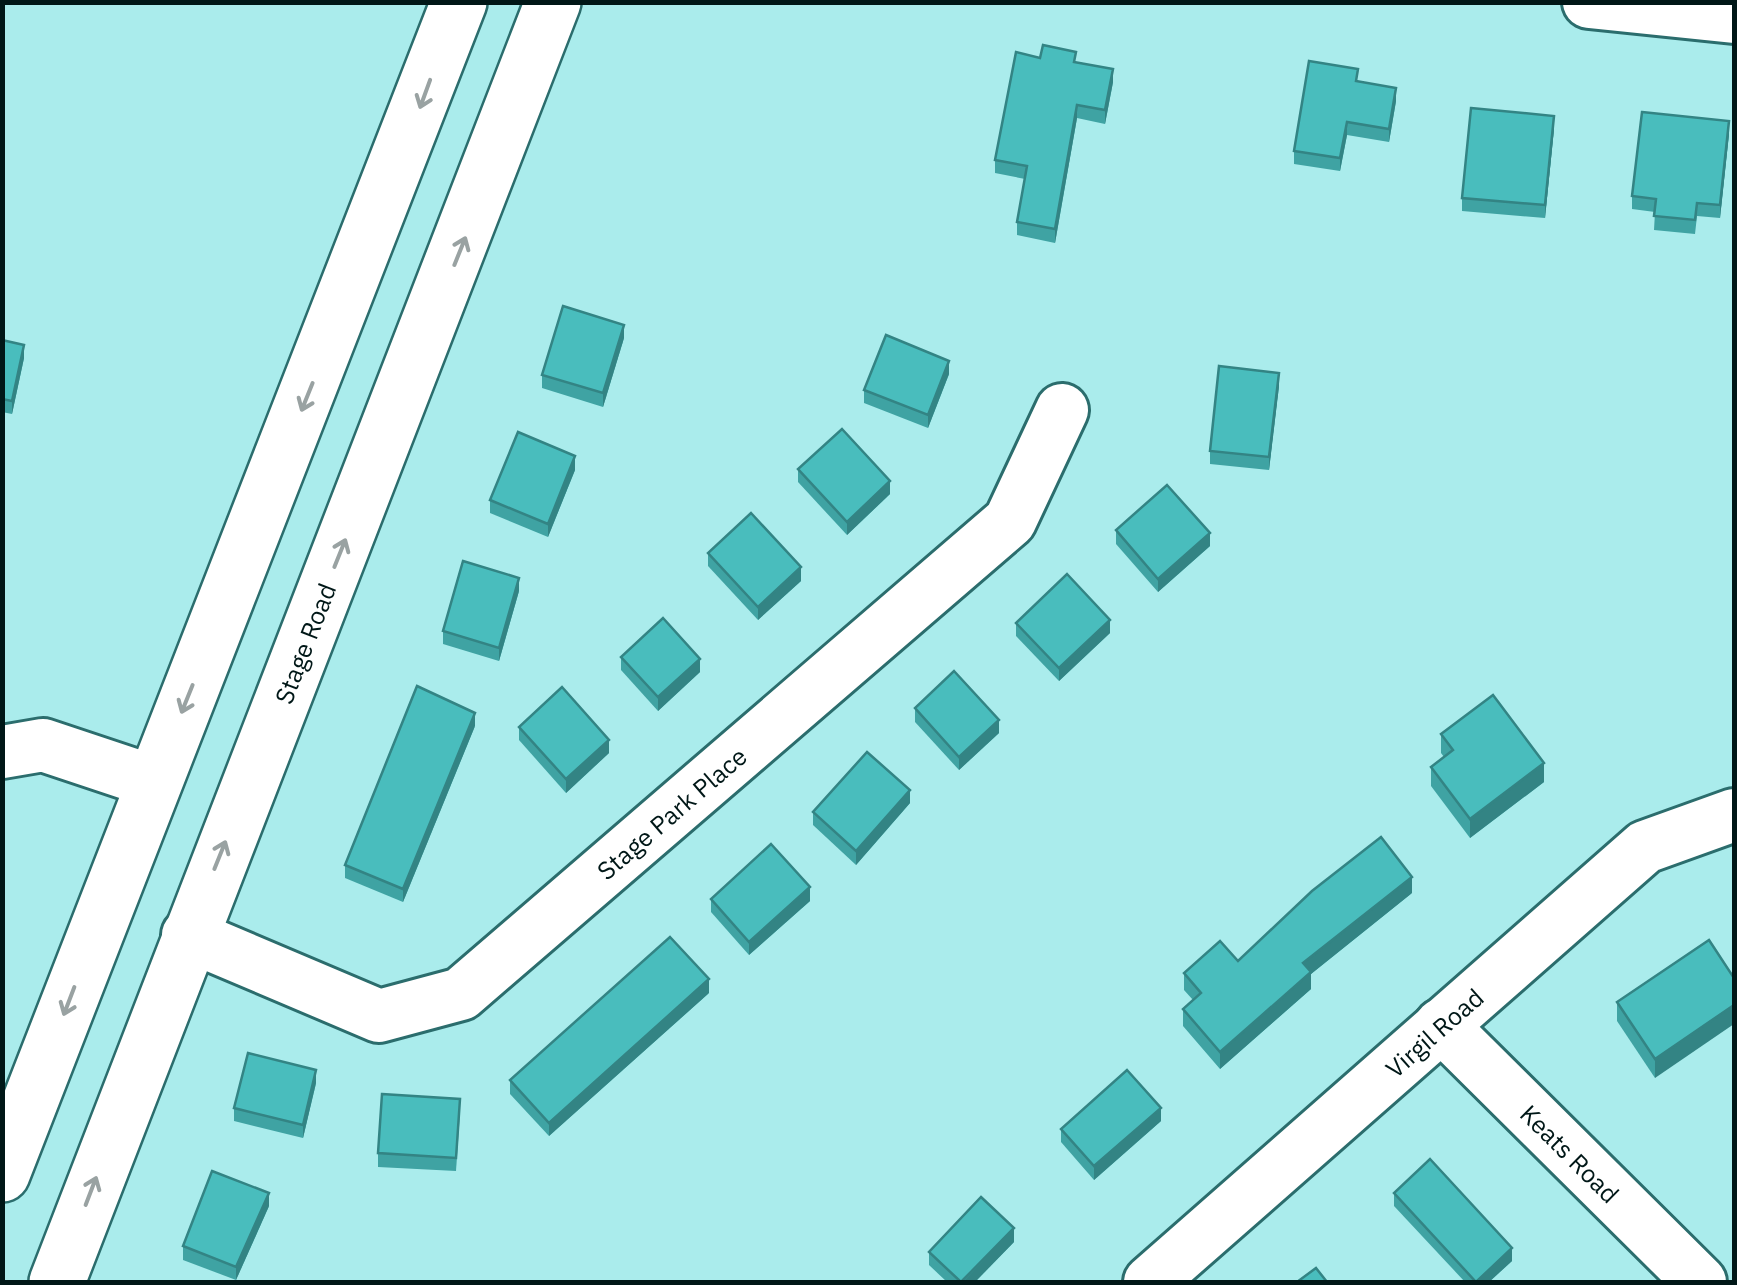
<svg xmlns="http://www.w3.org/2000/svg" width="1737" height="1285" viewBox="0 0 1737 1285" font-family="'IBM Plex Sans',sans-serif">
	<style>
		.lines { fill: none; stroke-linecap: round; stroke-linejoin: round }
		.minor-casing { stroke: #2b6d6d; stroke-width: 58 }
		.major-casing { stroke: #2b6d6d; stroke-width: 60 }
		.minor { stroke: #fff; stroke-width: 52 }
		.major { stroke: #fff; stroke-width: 55 }
		.wall { fill: #3fa3a3 }
		.shaded-wall { fill: #338484 }
		.building { fill: #49bdbd; stroke: #338484; stroke-width: 2.5 }
		.oneway { stroke: #99a2a2 }
		.labels { text-anchor: middle; dominant-baseline: central; stroke-width: 9; stroke-linejoin: round; paint-order: stroke }
		.street-label { font-size: 25px; fill: #001717; stroke: #aaecec }
	</style>
	<rect width="100%" height="100%" fill="#aaecec"/>
	<g class="lines">
		<defs>
			<g id="minor">
				<polyline points="1589,2 1734,17"/>
				<polyline points="2,752 43,745 154,782"/>
				<path id="s1" d="M188 935 379 1016 461 994 1010 521 1062 410"/>
				<path id="s2" d="M1441 1025 1700 1282"/>
				<path id="s3" d="M1150 1282 1645 847 1734 815"/>
			</g>
			<g id="major">
				<polyline points="2,1174 459,2"/>
				<path id="s4" d="M57 1282 553 2"/>
			</g>
		</defs>
		<!-- minor casing -->
		<use href="#minor" class="minor-casing"/>
		<!-- major casing -->
		<use href="#major" class="major-casing"/>
		<!-- minor -->
		<use href="#minor" class="minor"/>
		<!-- major -->
		<use href="#major" class="major"/>
	</g>
	<!-- wall -->
	<g class="wall">
		<polygon points="1040,58 1076,62 1113,82 1105,124 1077,118 1055,243 1017,235 1017,222 1025,179 995,173 995,160"/>
		<polygon points="1358,81 1396,101 1389,142 1347,135 1340,171 1294,164 1294,151"/>
		<polygon points="1554,129 1545,218 1462,211 1462,198"/>
		<polygon points="1729,134 1720,218 1697,216 1695,234 1654,230 1655,212 1632,209 1632,196"/>
		<polygon points="624,338 603,407 542,388 542,375"/>
		<polygon points="2,340 24,358 12,414 2,412"/>
		<polygon points="949,374 928,428 864,403 864,390"/>
		<polygon points="1279,386 1269,470 1210,464 1210,451"/>
		<polygon points="798,469 890,494 847,535 798,482"/>
		<polygon points="575,470 548,537 490,513 490,500"/>
		<polygon points="1116,530 1210,546 1158,592 1116,544"/>
		<polygon points="708,553 801,581 758,620 708,566"/>
		<polygon points="519,591 499,661 443,644 443,631"/>
		<polygon points="1016,623 1110,633 1059,681 1016,636"/>
		<polygon points="621,657 700,672 658,711 621,670"/>
		<polygon points="915,708 999,733 959,770 915,722"/>
		<polygon points="475,726 403,902 345,878 345,865"/>
		<polygon points="519,727 609,753 566,793 519,740"/>
		<polygon points="1441,734 1544,782 1470,838 1431,786 1431,767 1444,757 1441,753"/>
		<polygon points="910,803 856,865 813,825 813,812"/>
		<polygon points="1412,893 1311,974 1311,989 1220,1069 1183,1026 1183,1009 1193,1000 1184,990 1184,973 1238,961"/>
		<polygon points="711,899 810,901 749,955 711,912"/>
		<polygon points="1709,940 1655,1078 1617,1021 1617,1002"/>
		<polygon points="709,993 549,1136 510,1094 510,1080"/>
		<polygon points="316,1083 303,1138 234,1121 234,1108"/>
		<polygon points="460,1112 456,1171 378,1167 378,1153"/>
		<polygon points="1161,1121 1094,1180 1061,1142 1061,1129"/>
		<polygon points="1394,1193 1512,1261 1489,1282 1465,1282 1394,1206"/>
		<polygon points="269,1206 236,1280 183,1260 183,1246"/>
		<polygon points="1014,1242 975,1282 947,1282 929,1265 929,1252"/>
	</g>
	<!-- shaded-wall -->
	<g class="shaded-wall">
		<polygon points="1113,69 1113,82 1105,124 1105,110"/>
		<polygon points="1396,88 1396,101 1389,142 1389,129"/>
		<polygon points="1077,105 1077,118 1055,243 1055,229"/>
		<polygon points="1554,116 1554,129 1545,218 1545,205"/>
		<polygon points="1729,121 1729,134 1720,218 1720,205"/>
		<polygon points="1347,122 1347,135 1340,171 1340,158"/>
		<polygon points="624,325 624,338 603,407 603,393"/>
		<polygon points="24,345 24,358 12,414 12,401"/>
		<polygon points="949,361 949,374 928,428 928,415"/>
		<polygon points="1279,373 1279,386 1269,470 1269,457"/>
		<polygon points="575,456 575,470 548,537 548,524"/>
		<polygon points="890,481 890,494 847,535 847,522"/>
		<polygon points="1210,533 1210,546 1158,592 1158,579"/>
		<polygon points="801,567 801,581 758,620 758,607"/>
		<polygon points="519,578 519,591 499,661 499,648"/>
		<polygon points="1110,620 1110,633 1059,681 1059,668"/>
		<polygon points="700,659 700,672 658,711 658,697"/>
		<polygon points="475,713 475,726 403,902 403,889"/>
		<polygon points="999,720 999,733 959,770 959,757"/>
		<polygon points="609,740 609,753 566,793 566,779"/>
		<polygon points="1544,763 1544,782 1470,838 1470,819"/>
		<polygon points="910,790 910,803 856,865 856,851"/>
		<polygon points="1412,877 1412,893 1311,974 1311,989 1220,1069 1220,1052 1303,963"/>
		<polygon points="810,887 810,901 749,955 749,942"/>
		<polygon points="709,979 709,993 549,1136 549,1123"/>
		<polygon points="1734,1005 1734,1024 1655,1078 1655,1059"/>
		<polygon points="316,1070 316,1083 303,1138 303,1125"/>
		<polygon points="1161,1108 1161,1121 1094,1180 1094,1166"/>
		<polygon points="269,1193 269,1206 236,1280 236,1267"/>
		<polygon points="1014,1228 1014,1242 975,1282 963,1282"/>
		<polygon points="1512,1248 1512,1261 1489,1282 1476,1282"/>
	</g>
	<!-- building -->
	<g class="building">
		<polygon points="1043,45 1076,52 1074,62 1113,69 1105,110 1077,105 1055,229 1017,222 1027,166 995,160 1016,52 1040,58"/>
		<polygon points="1309,61 1358,69 1356,81 1396,88 1389,129 1347,122 1340,158 1294,151"/>
		<polygon points="1471,108 1554,116 1545,205 1462,198"/>
		<polygon points="1642,112 1729,121 1720,205 1697,203 1695,220 1654,216 1656,199 1632,196"/>
		<polygon points="563,306 624,325 603,393 542,375"/>
		<polygon points="886,335 949,361 928,415 864,390"/>
		<polygon points="2,340 24,345 12,401 2,399"/>
		<polygon points="1219,366 1279,373 1269,457 1210,451"/>
		<polygon points="842,429 890,481 847,522 798,469"/>
		<polygon points="518,432 575,456 548,524 490,500"/>
		<polygon points="1167,485 1210,533 1158,579 1116,530"/>
		<polygon points="751,513 801,567 758,607 708,553"/>
		<polygon points="463,561 519,578 499,648 443,631"/>
		<polygon points="1067,574 1110,620 1059,668 1016,623"/>
		<polygon points="663,618 700,659 658,697 621,657"/>
		<polygon points="954,671 999,720 959,757 915,708"/>
		<polygon points="417,686 475,713 403,889 345,865"/>
		<polygon points="562,687 609,740 566,779 519,727"/>
		<polygon points="1493,695 1544,763 1470,819 1431,767 1453,750 1441,734"/>
		<polygon points="867,752 910,790 856,851 813,812"/>
		<polygon points="1381,837 1412,877 1303,963 1311,972 1220,1052 1183,1009 1201,993 1184,973 1220,941 1238,961 1312,891"/>
		<polygon points="771,844 810,887 749,942 711,899"/>
		<polygon points="670,937 709,979 549,1123 510,1080"/>
		<polygon points="1709,940 1734,978 1734,1005 1655,1059 1617,1002"/>
		<polygon points="248,1053 316,1070 303,1125 234,1108"/>
		<polygon points="1127,1070 1161,1108 1094,1166 1061,1129"/>
		<polygon points="382,1094 460,1099 456,1158 378,1153"/>
		<polygon points="1430,1159 1512,1248 1476,1282 1394,1193"/>
		<polygon points="212,1171 269,1193 236,1267 183,1246"/>
		<polygon points="981,1197 1014,1228 961,1282 929,1252"/>
		<polygon points="1316,1268 1327,1282 1297,1282"/>
	</g>
	<!-- one-way arrows -->
	<defs><path id="oneway-shaft" d="M-6 0H5M1.5-3L5.5 0L1.5 3" fill="none" stroke-width="1.6" stroke-linecap="round" stroke-linejoin="round" transform="scale(2.5)"/></defs>
	<g class="oneway">
		<use href="#oneway-shaft" transform="translate(425 94) rotate(110)"/>
		<use href="#oneway-shaft" transform="translate(460 251) rotate(-68)"/>
		<use href="#oneway-shaft" transform="translate(307 397) rotate(112)"/>
		<use href="#oneway-shaft" transform="translate(340 553) rotate(-68)"/>
		<use href="#oneway-shaft" transform="translate(187 699) rotate(112)"/>
		<use href="#oneway-shaft" transform="translate(220 855) rotate(-68)"/>
		<use href="#oneway-shaft" transform="translate(69 1001) rotate(111)"/>
		<use href="#oneway-shaft" transform="translate(91 1191) rotate(-69)"/>
	</g>
	<g class="labels">
		<!-- street labels -->
		<g class="street-label">
			<text stroke="none"><textPath href="#s4" startOffset="685">Stage Road</textPath></text>
			<text stroke="none"><textPath href="#s1" startOffset="570">Stage Park Place</textPath></text>
			<text stroke="none"><textPath href="#s3" startOffset="378">Virgil Road</textPath></text>
			<text stroke="none"><textPath href="#s2" startOffset="182">Keats Road</textPath></text>
		</g>
	</g>
	<!-- border -->
	<rect width="1737" height="1285" fill="none" stroke="#001717" stroke-width="10"/>
</svg>
